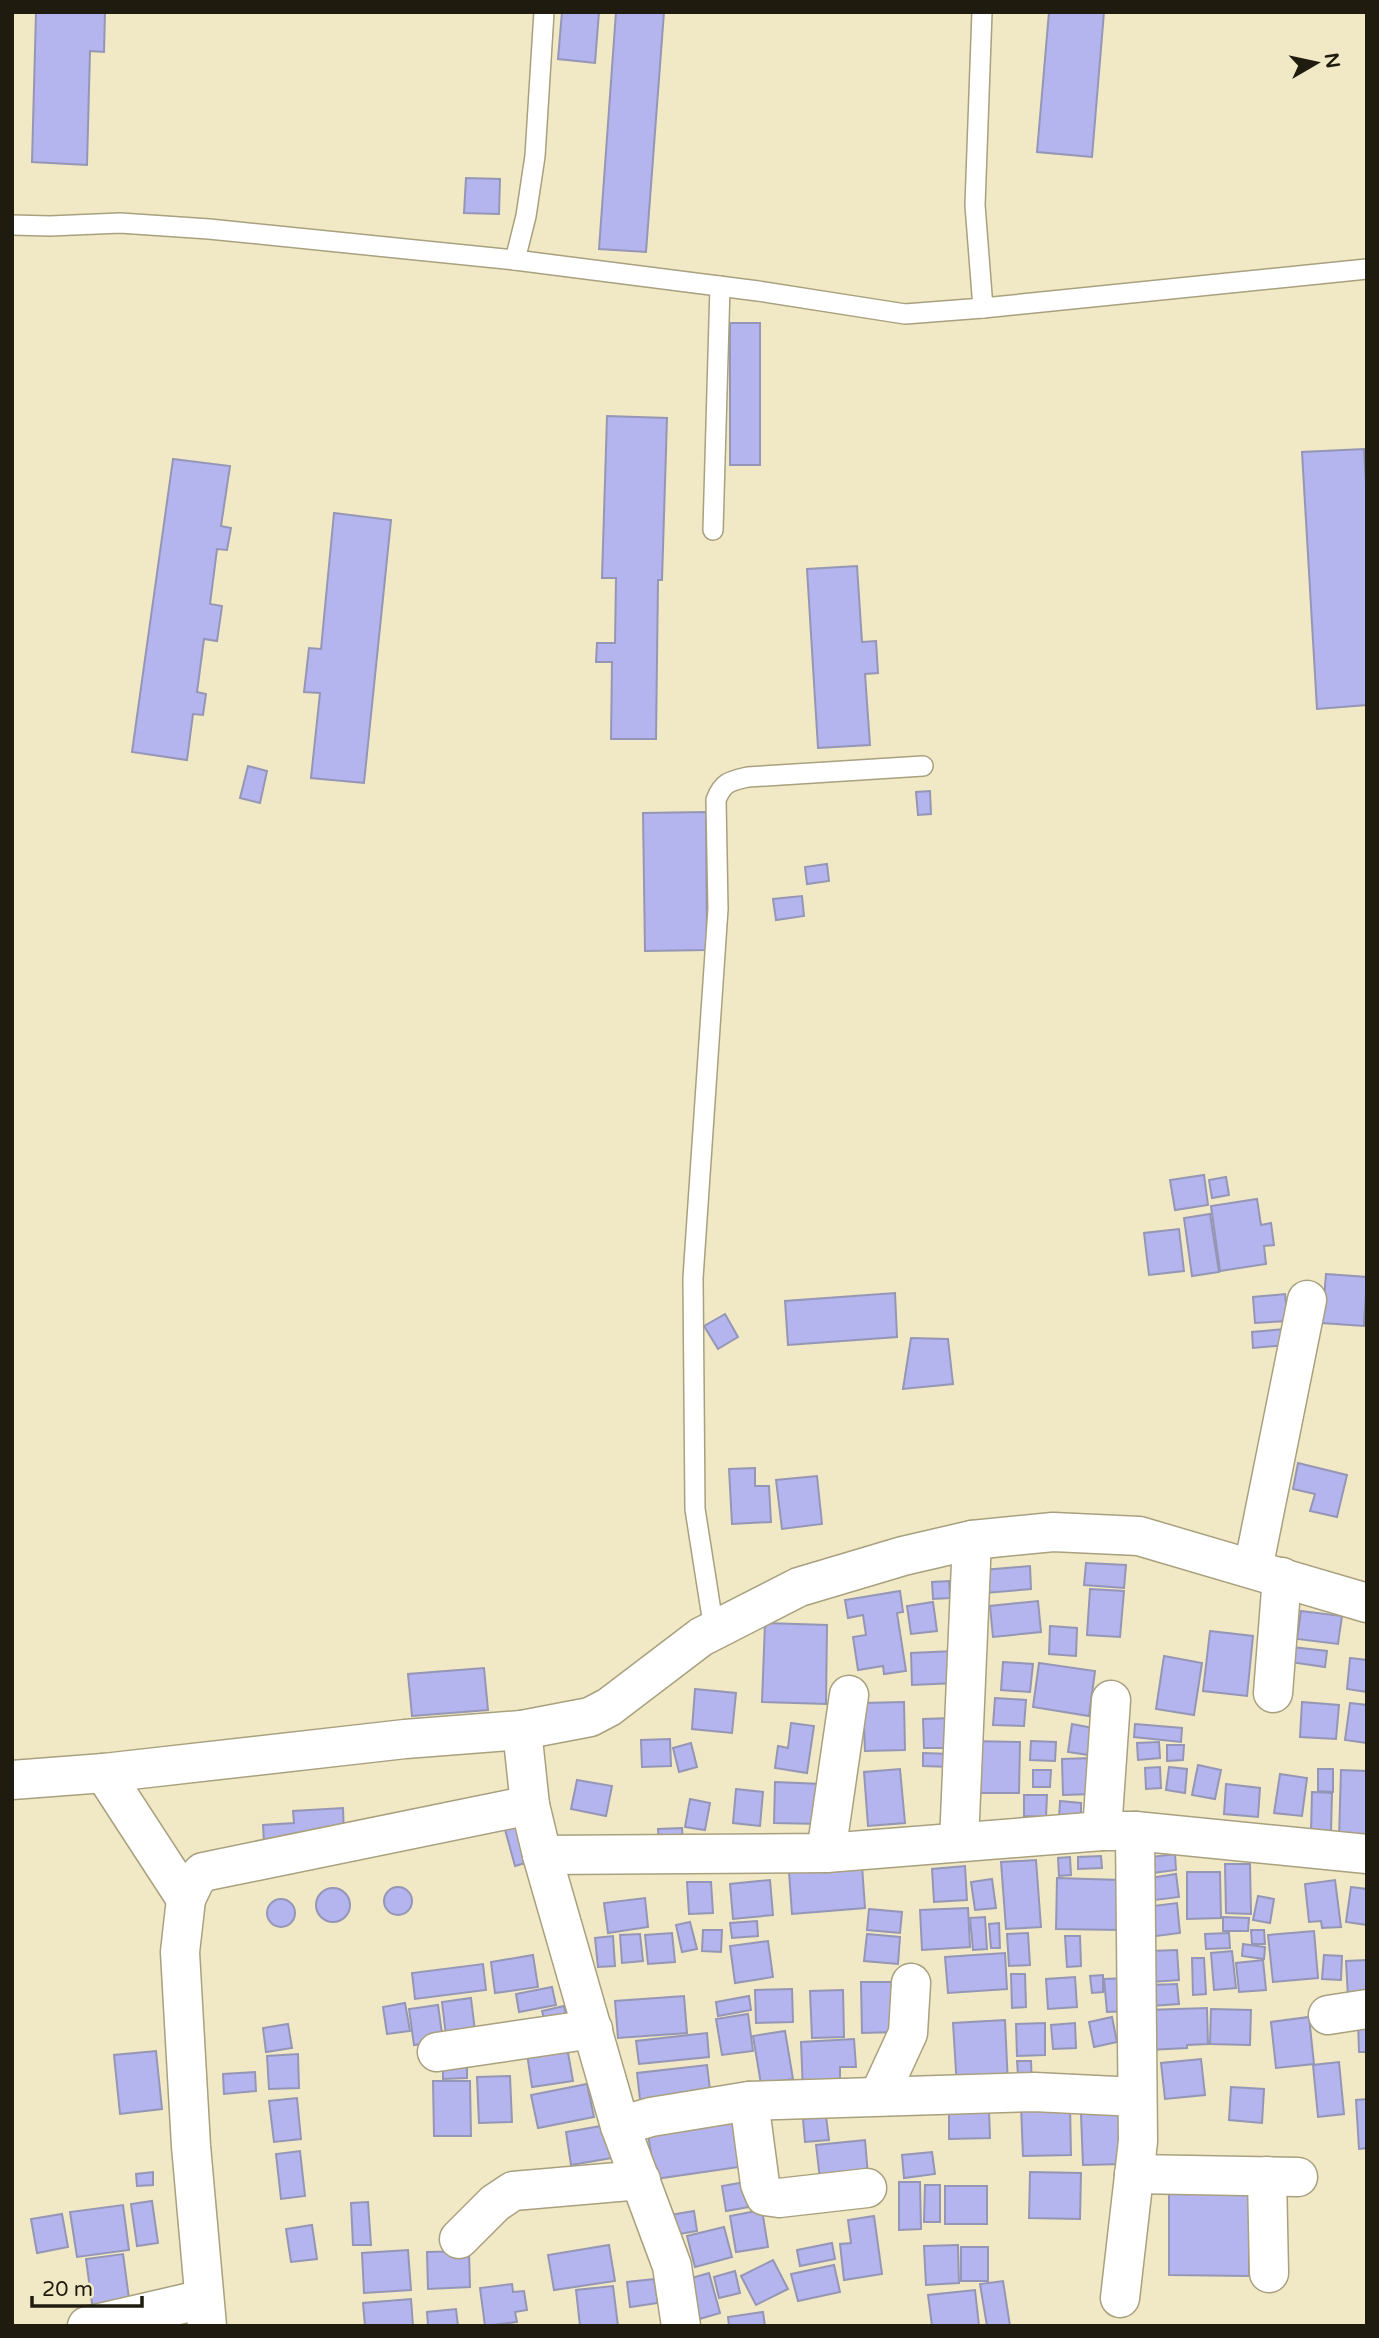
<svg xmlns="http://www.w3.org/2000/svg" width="1379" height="2338" viewBox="0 0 1379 2338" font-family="'Varela Round',sans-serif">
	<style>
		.building { fill: #b4b4ef; stroke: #9596b5; stroke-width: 2 }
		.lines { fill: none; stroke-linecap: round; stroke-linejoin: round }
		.service-casing { stroke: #a9a07f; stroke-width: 22 }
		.minor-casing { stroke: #a9a07f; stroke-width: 41 }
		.service { stroke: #fff; stroke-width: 19 }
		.minor { stroke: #fff; stroke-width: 38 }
	</style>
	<rect width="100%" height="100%" fill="#f1e8c5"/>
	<!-- building -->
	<g class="building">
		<polygon points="36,12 105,12 104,52 90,51 87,165 32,162"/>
		<polygon points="562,12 599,12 595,63 558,59"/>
		<polygon points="616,12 664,12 646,252 599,249"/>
		<polygon points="1049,12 1104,12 1092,157 1037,152"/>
		<polygon points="466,178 500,179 499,214 464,213"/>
		<rect x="730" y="323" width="30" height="142"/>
		<polygon points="607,416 667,418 662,580 658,580 656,739 611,739 612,662 596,662 597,643 615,643 616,578 602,578"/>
		<polygon points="1364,449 1367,500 1367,705 1317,709 1302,452"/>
		<polygon points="173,459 230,466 221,526 231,528 227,550 217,549 210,604 222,606 217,641 204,639 197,692 206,694 203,715 193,714 187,760 132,752"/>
		<polygon points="334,513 391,520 364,783 311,778 320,693 304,692 309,648 321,649"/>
		<polygon points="857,566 862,642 876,641 878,673 865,674 870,745 818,748 807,569"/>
		<polygon points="248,766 267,771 260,803 240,798"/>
		<polygon points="930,791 931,814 918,815 916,792"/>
		<polygon points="706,812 707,950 645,951 643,813"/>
		<polygon points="827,864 829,881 807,884 805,867"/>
		<polygon points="802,896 804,916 776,920 773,899"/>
		<polygon points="1204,1175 1208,1205 1175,1210 1170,1180"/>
		<polygon points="1226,1177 1229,1195 1212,1198 1209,1180"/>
		<polygon points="1257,1199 1261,1225 1271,1223 1274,1245 1264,1246 1266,1264 1220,1271 1211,1206"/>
		<polygon points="1210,1214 1219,1272 1192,1276 1184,1218"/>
		<polygon points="1179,1229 1184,1271 1149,1275 1144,1233"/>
		<polygon points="1326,1274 1367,1277 1364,1326 1322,1323"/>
		<polygon points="895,1293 897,1337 788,1345 785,1301"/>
		<polygon points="1285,1294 1288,1321 1255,1323 1253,1297"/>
		<polygon points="725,1314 738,1337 718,1349 704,1326"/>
		<polygon points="1285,1329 1287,1345 1253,1348 1252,1332"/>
		<polygon points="911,1338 948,1339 953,1384 903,1389"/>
		<polygon points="1298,1463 1347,1475 1337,1517 1310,1511 1315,1494 1293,1489"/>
		<polygon points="755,1468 755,1486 769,1486 771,1522 732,1524 729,1469"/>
		<polygon points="817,1476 822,1524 782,1529 776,1480"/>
		<polygon points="1086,1563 1126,1565 1124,1588 1084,1585"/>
		<polygon points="1030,1566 1031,1589 985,1593 983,1570"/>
		<polygon points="949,1581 950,1598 933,1599 932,1582"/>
		<polygon points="1090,1589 1124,1591 1120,1637 1087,1635"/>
		<polygon points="900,1591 903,1612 897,1613 906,1671 884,1674 883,1666 858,1670 853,1637 866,1635 863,1615 848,1618 845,1600"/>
		<polygon points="1038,1601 1041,1632 993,1637 990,1606"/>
		<polygon points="933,1602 937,1631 911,1634 907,1606"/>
		<polygon points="1301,1611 1342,1616 1338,1644 1297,1639"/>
		<polygon points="765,1623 827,1625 826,1704 762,1702"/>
		<polygon points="1050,1626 1077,1628 1076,1656 1049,1654"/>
		<polygon points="1210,1631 1253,1636 1247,1696 1203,1691"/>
		<polygon points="1292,1647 1327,1651 1325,1667 1290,1662"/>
		<polygon points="954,1651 956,1683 912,1685 911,1653"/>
		<polygon points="1164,1656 1202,1663 1194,1715 1156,1709"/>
		<polygon points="1350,1658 1367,1660 1367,1692 1347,1689"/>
		<polygon points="1003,1662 1033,1664 1030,1692 1001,1690"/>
		<polygon points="1039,1663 1095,1671 1089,1716 1033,1707"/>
		<polygon points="484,1668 488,1710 412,1716 408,1674"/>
		<polygon points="695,1689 736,1693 732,1733 692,1729"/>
		<polygon points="995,1698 1026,1700 1024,1726 993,1725"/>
		<polygon points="904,1702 905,1750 865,1751 863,1703"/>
		<polygon points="1302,1702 1339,1705 1336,1739 1300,1737"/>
		<polygon points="1350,1703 1367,1705 1367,1743 1345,1740"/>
		<polygon points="953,1718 954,1748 924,1748 923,1719"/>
		<polygon points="791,1723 814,1726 807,1773 775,1768 778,1746 788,1748"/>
		<polygon points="1072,1724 1093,1728 1089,1755 1068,1752"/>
		<polygon points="1135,1724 1182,1728 1181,1742 1134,1737"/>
		<polygon points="670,1739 671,1766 642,1767 641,1740"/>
		<polygon points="971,1741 1020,1742 1019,1793 970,1793"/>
		<polygon points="1031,1741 1056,1742 1055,1761 1030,1760"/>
		<polygon points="1159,1742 1160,1758 1138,1760 1137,1743"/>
		<polygon points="691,1743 697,1767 679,1772 673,1748"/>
		<polygon points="1167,1745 1184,1745 1183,1760 1167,1761"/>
		<polygon points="923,1753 951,1754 951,1767 923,1766"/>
		<polygon points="1092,1758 1093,1794 1063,1795 1062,1759"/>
		<polygon points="1198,1765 1221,1770 1215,1799 1192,1795"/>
		<polygon points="1160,1767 1161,1788 1146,1789 1145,1768"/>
		<polygon points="1169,1767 1187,1769 1185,1793 1166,1790"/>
		<polygon points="900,1769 905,1823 868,1826 864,1772"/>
		<polygon points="1318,1769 1333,1769 1333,1792 1318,1791"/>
		<polygon points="1033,1770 1051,1770 1050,1787 1033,1787"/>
		<polygon points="1341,1770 1367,1771 1367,1838 1339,1838"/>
		<polygon points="1280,1774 1307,1778 1302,1816 1274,1813"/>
		<polygon points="577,1780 612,1786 606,1816 571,1809"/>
		<polygon points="775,1782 822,1784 822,1824 774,1823"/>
		<polygon points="1226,1784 1260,1788 1258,1817 1224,1814"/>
		<polygon points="736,1789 763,1792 760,1826 733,1823"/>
		<polygon points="1312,1792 1332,1793 1331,1832 1311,1832"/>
		<polygon points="1024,1795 1047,1795 1046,1817 1024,1816"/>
		<polygon points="690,1799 710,1803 705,1830 685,1827"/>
		<polygon points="1060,1801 1081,1803 1081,1820 1059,1819"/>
		<polygon points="343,1808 344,1838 264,1842 263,1825 294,1823 293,1811"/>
		<polygon points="518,1822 529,1862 515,1866 504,1826"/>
		<polygon points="682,1828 683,1841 659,1842 658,1829"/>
		<polygon points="1175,1854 1176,1870 1145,1874 1144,1858"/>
		<polygon points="1101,1856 1102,1868 1078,1869 1078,1857"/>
		<polygon points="1070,1857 1071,1875 1059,1876 1058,1858"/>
		<polygon points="1036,1860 1041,1927 1006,1929 1001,1862"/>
		<polygon points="1225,1864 1250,1864 1251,1914 1226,1913"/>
		<polygon points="862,1866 865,1908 792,1914 789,1872"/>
		<polygon points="965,1866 967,1900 934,1902 932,1869"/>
		<polygon points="1187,1872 1220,1872 1221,1918 1187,1919"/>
		<polygon points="1176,1874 1179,1897 1147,1901 1144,1879"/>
		<polygon points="1057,1878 1121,1880 1120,1930 1056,1929"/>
		<polygon points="992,1879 996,1908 975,1910 971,1882"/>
		<polygon points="770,1880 773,1915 733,1919 730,1884"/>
		<polygon points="1335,1880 1341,1927 1322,1928 1321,1921 1309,1922 1305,1884"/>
		<polygon points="687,1882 711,1882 713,1913 689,1914"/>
		<polygon points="1351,1887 1367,1889 1367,1925 1346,1922"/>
		<circle cx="398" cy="1901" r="14"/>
		<circle cx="333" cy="1905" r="17"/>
		<polygon points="1258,1896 1274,1899 1270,1923 1253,1920"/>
		<polygon points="645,1898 648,1927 608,1933 604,1903"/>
		<circle cx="281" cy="1913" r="14"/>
		<polygon points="1177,1903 1180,1933 1149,1937 1145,1907"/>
		<polygon points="968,1908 970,1947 922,1950 920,1910"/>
		<polygon points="869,1909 902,1912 900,1933 867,1930"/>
		<polygon points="985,1917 987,1949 973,1950 970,1918"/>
		<polygon points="1223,1917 1249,1918 1248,1931 1223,1931"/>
		<polygon points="757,1921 758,1936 732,1938 730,1923"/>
		<polygon points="690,1922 697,1949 682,1952 676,1925"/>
		<polygon points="999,1923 1000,1948 991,1948 989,1924"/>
		<polygon points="703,1930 722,1930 721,1952 702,1951"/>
		<polygon points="1251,1930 1264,1930 1265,1944 1252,1944"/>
		<polygon points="1314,1931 1318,1978 1273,1982 1268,1935"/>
		<polygon points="672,1933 675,1962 648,1964 645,1935"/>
		<polygon points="1028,1933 1030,1965 1009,1966 1007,1934"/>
		<polygon points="1229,1933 1230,1948 1206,1949 1205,1934"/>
		<polygon points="640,1934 643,1961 622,1963 620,1935"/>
		<polygon points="867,1934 900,1937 898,1964 864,1961"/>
		<polygon points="613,1936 615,1966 598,1967 595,1938"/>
		<polygon points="1065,1936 1080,1936 1081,1966 1067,1967"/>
		<polygon points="768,1941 773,1977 735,1983 730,1946"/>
		<polygon points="1243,1944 1265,1947 1264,1959 1242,1956"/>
		<polygon points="1177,1950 1179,1980 1152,1982 1150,1951"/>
		<polygon points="1232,1951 1236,1988 1214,1990 1211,1953"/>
		<polygon points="1005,1953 1007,1989 948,1993 945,1957"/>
		<polygon points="533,1955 538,1987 495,1993 491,1962"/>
		<polygon points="1324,1955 1342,1956 1341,1980 1322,1979"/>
		<polygon points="1192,1958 1204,1958 1206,1994 1193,1995"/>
		<polygon points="1263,1960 1266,1990 1239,1992 1236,1963"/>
		<polygon points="1367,1960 1367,1996 1348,1997 1346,1961"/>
		<polygon points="483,1964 486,1990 415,1999 412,1973"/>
		<polygon points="1011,1974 1025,1974 1026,2007 1012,2008"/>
		<polygon points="1103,1975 1103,1992 1092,1993 1090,1976"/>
		<polygon points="1075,1977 1077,2007 1048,2009 1046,1979"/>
		<polygon points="1127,1978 1129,2011 1107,2012 1104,1979"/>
		<polygon points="861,1982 896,1982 897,2032 862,2033"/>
		<polygon points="1177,1984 1179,2004 1151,2006 1150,1985"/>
		<polygon points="552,1987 556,2005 519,2012 516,1994"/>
		<polygon points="792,1989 793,2022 756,2023 755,1990"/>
		<polygon points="843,1990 844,2037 812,2038 810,1991"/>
		<polygon points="684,1996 687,2033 618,2038 615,2001"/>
		<polygon points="749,1996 751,2010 718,2016 716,2002"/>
		<polygon points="471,1998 476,2040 447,2044 442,2002"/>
		<polygon points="405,2003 410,2031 387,2034 383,2007"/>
		<polygon points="438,2005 443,2041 414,2045 409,2009"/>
		<polygon points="564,2006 568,2023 547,2029 542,2011"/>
		<polygon points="1207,2008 1208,2044 1187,2045 1187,2048 1149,2050 1147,2010"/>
		<polygon points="1211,2009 1251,2010 1250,2045 1210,2044"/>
		<polygon points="748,2014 753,2051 722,2055 716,2019"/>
		<polygon points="1112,2017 1117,2042 1094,2047 1089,2022"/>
		<polygon points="1309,2017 1314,2064 1276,2068 1271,2022"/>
		<polygon points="1005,2020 1008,2085 957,2088 953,2023"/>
		<polygon points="1358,2021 1367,2021 1367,2052 1359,2052"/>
		<polygon points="1045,2023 1045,2055 1017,2056 1016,2024"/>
		<polygon points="1075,2023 1076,2048 1053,2049 1051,2025"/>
		<polygon points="288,2024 292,2048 266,2052 263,2028"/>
		<polygon points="785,2031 793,2079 761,2084 753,2036"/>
		<polygon points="707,2033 709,2057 639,2064 636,2041"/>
		<polygon points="854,2039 856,2067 840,2067 840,2089 803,2091 801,2042"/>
		<polygon points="567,2047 573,2081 532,2087 527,2054"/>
		<polygon points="156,2051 162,2109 120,2114 114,2055"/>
		<polygon points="298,2054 299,2088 269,2089 267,2056"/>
		<polygon points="1201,2059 1205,2095 1165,2099 1161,2063"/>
		<polygon points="1017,2061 1031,2061 1032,2088 1019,2089"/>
		<polygon points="443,2062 467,2062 467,2078 443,2079"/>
		<polygon points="1339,2062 1344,2114 1318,2117 1313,2065"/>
		<polygon points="707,2065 711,2099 641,2108 637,2073"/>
		<polygon points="255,2072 256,2091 224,2094 223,2074"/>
		<polygon points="510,2076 512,2122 479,2123 477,2077"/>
		<polygon points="433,2081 470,2081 471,2136 434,2136"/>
		<polygon points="587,2084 594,2117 538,2128 531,2095"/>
		<polygon points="1231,2087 1264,2089 1262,2123 1229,2120"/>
		<polygon points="297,2098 301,2139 274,2142 269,2101"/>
		<polygon points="1367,2099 1367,2148 1359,2149 1356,2100"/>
		<polygon points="1070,2105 1071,2155 1023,2156 1021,2106"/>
		<polygon points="949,2110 989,2110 990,2138 949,2139"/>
		<polygon points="1122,2113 1124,2164 1083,2165 1081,2114"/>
		<polygon points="826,2116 829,2140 805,2142 803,2119"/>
		<polygon points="733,2120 739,2167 655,2179 647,2128"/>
		<polygon points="607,2125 612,2158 571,2165 566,2132"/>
		<polygon points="865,2140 868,2175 820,2179 816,2145"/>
		<polygon points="300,2151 305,2196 281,2199 276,2154"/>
		<polygon points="932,2152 935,2174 904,2178 902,2155"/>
		<polygon points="153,2172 153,2185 137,2186 136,2174"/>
		<polygon points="1030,2172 1081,2173 1080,2219 1029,2218"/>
		<polygon points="751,2181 755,2206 726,2211 722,2186"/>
		<polygon points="899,2182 920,2182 921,2229 899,2230"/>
		<polygon points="925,2185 940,2185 940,2222 924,2222"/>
		<polygon points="1169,2185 1249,2186 1249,2276 1169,2275"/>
		<rect x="945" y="2186" width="42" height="38"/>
		<polygon points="152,2201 158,2243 137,2246 131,2204"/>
		<polygon points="368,2202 371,2245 353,2245 351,2203"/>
		<polygon points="123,2205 129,2250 77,2257 70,2212"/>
		<polygon points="762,2210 768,2247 736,2252 730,2216"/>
		<polygon points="694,2211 697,2231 673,2235 670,2215"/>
		<polygon points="62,2214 68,2247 37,2253 31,2219"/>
		<polygon points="874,2216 882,2274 844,2280 840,2244 851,2243 848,2220"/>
		<polygon points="312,2225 317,2259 291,2262 286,2229"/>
		<polygon points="724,2227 732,2257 695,2267 687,2236"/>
		<polygon points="832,2243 835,2259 800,2266 797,2250"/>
		<polygon points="609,2245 615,2281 554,2290 548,2255"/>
		<polygon points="958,2245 959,2283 926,2285 924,2246"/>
		<rect x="961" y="2247" width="27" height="34"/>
		<polygon points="408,2250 411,2290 364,2293 362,2253"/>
		<polygon points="469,2251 470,2287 428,2289 427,2252"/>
		<polygon points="123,2254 130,2306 93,2311 86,2259"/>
		<polygon points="773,2260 788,2289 756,2305 741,2276"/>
		<polygon points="834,2265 840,2292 798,2301 791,2274"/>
		<polygon points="735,2271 740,2293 719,2298 714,2277"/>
		<polygon points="709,2273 720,2313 696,2320 685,2280"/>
		<polygon points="654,2279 658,2303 630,2307 627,2282"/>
		<polygon points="1003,2281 1010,2326 987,2326 980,2284"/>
		<polygon points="512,2284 513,2292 524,2291 527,2310 515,2312 517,2322 485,2326 480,2288"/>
		<polygon points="613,2286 618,2326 580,2326 576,2290"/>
		<polygon points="975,2290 979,2326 932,2326 928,2295"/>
		<polygon points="411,2299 413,2326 365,2326 363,2303"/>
		<polygon points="456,2309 458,2326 428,2326 427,2312"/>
		<polygon points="763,2312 765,2326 729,2326 728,2317"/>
	</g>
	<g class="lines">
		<defs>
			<g id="service">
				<polyline points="982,12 975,205 983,308 1367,269"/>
				<polyline points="12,225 50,226 120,223 209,229 515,260 526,216 535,156 544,12"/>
				<polyline points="515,260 758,291 905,314 983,308"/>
				<polyline points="713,530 720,286"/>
				<path d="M714 1630 695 1509 693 1278 718 909 716 800C723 782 730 781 748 777L923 766"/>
			</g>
			<g id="minor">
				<polyline points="1253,1569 1307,1300"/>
				<polyline points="1273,1693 1282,1577"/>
				<polyline points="522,1730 530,1805 542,1855 620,2126 672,2266 681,2326"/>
				<polyline points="104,1773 186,1899"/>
				<polyline points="12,1780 104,1773 405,1739 522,1730 590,1717 609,1707 701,1637 799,1587 903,1556 972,1540 1053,1532 1139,1536 1367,1603"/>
				<polyline points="1102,1831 1111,1700"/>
				<polyline points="959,1842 972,1540"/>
				<polyline points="826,1853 849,1695"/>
				<polyline points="542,1855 826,1853 1102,1831 1135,1831 1367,1854"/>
				<polyline points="1328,2015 1367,2009"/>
				<polyline points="437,2052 593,2029"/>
				<polyline points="879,2096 908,2033 911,1983"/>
				<polyline points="749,2101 760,2184 765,2196 779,2198 867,2188"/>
				<polyline points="620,2126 651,2117 749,2101 1034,2092 1137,2097"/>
				<polyline points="1134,2174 1298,2177"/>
				<polyline points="1267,2176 1269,2273"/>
				<polyline points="459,2239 495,2203 513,2191 641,2180"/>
				<polyline points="1120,2298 1138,2141 1135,1831"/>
				<polyline points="87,2326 204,2299"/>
				<polyline points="207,2326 191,2146 180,1952 186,1899 195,1880 203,1872 530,1805"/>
			</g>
		</defs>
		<!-- service casing -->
		<use href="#service" class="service-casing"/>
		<!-- minor casing -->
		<use href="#minor" class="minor-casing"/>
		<!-- service -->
		<use href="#service" class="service"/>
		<!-- minor -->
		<use href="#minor" class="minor"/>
	</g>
	<!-- border -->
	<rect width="1379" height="2338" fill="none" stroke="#1f1c0f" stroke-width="28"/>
	<!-- north arrow -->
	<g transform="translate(1316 63) rotate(81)" stroke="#f1e8c5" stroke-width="5" paint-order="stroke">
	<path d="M0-5L12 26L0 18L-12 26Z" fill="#1f1c0f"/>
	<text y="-10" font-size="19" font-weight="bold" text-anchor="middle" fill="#1f1c0f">N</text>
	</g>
	<!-- scale -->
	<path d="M32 2296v10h110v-10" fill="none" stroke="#1f1c0f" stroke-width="3.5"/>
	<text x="42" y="2296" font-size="21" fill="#1f1c0f" stroke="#f1e8c5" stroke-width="5" paint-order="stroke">20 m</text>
</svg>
